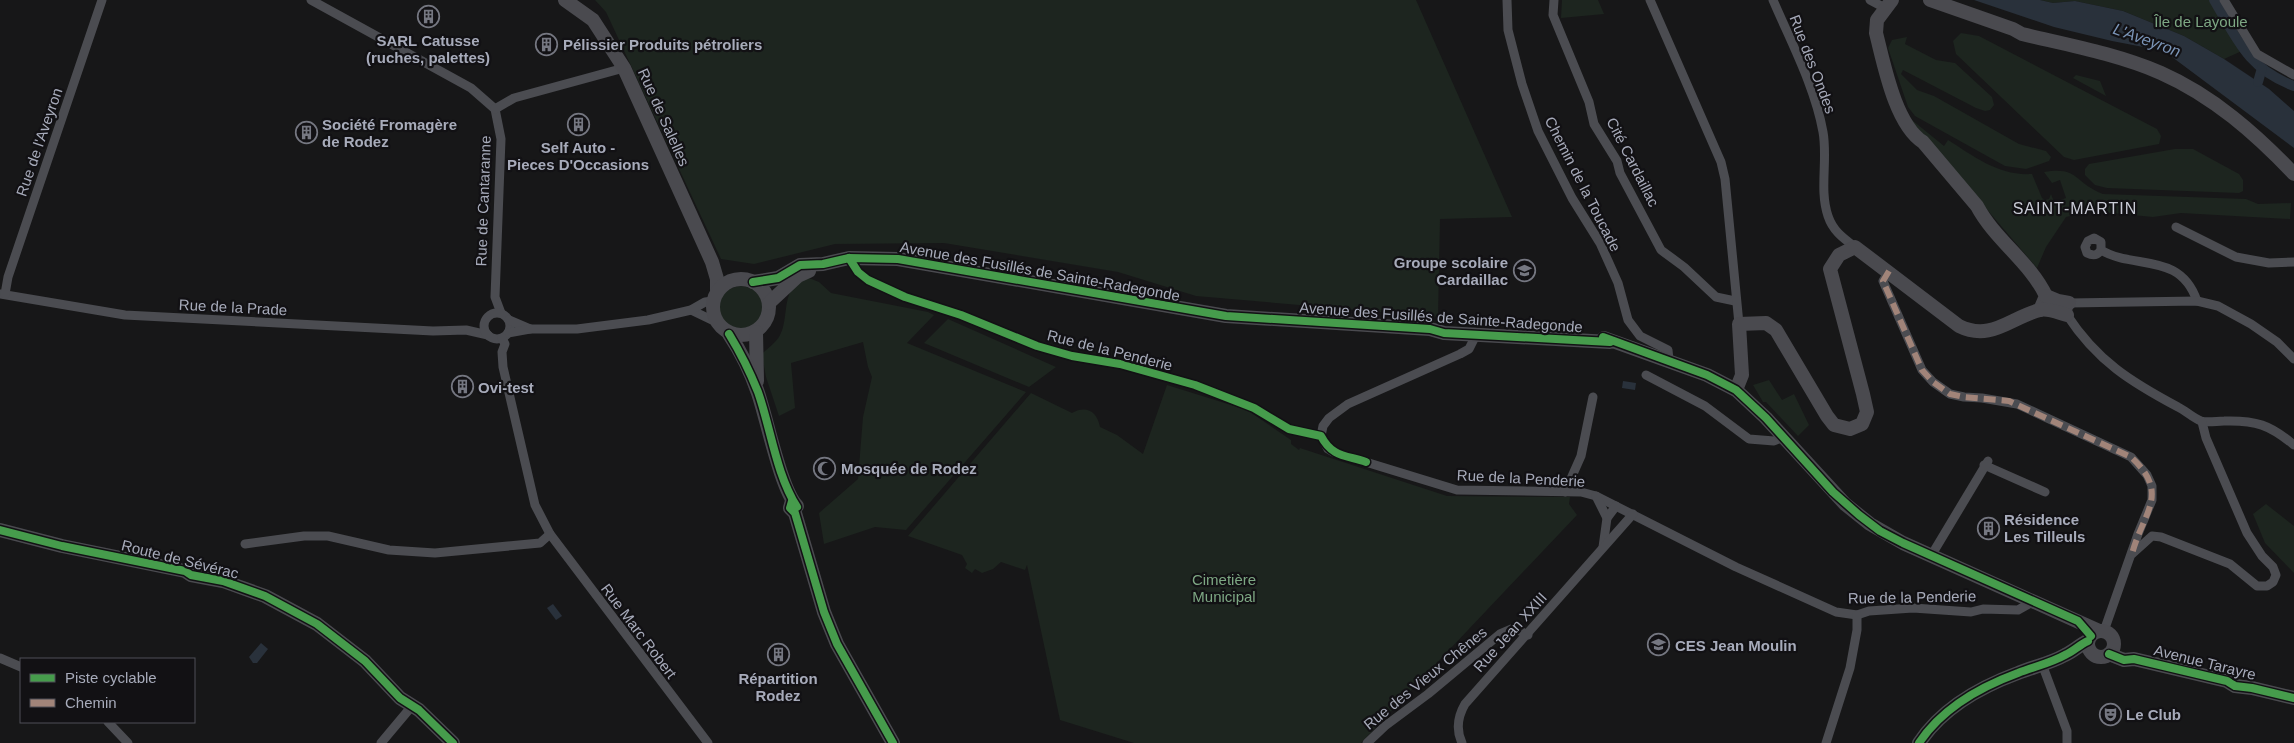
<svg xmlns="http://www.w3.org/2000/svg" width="2294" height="743" viewBox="0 0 2294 743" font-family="Arial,sans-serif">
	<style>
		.green { fill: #1d251f }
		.water { fill: #29313b }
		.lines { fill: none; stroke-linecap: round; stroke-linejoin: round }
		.canal { stroke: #29313b; stroke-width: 10 }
		.street { stroke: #4b4c51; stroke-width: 9 }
		.secondary { stroke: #4a4a4f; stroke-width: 14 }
		.quiet { stroke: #a18479; stroke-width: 6; stroke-dasharray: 12 6; stroke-linecap: butt }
		.cycleway-casing { stroke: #121114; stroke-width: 11 }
		.cycleway { stroke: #469c4c; stroke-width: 8 }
		.labels { text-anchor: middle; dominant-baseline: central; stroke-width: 4.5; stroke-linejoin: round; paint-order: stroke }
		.park-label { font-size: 15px; fill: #7da783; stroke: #121114 }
		.poi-label { font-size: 15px; font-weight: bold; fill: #a7abba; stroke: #121114; text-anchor: start }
		.street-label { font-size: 15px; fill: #a7abba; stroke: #121114 }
		.water-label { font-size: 16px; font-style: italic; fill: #7b95b8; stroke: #121114 }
		.neighbourhood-label { font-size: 16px; letter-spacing: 1px; fill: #c9cbd6; stroke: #121114 }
	</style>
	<rect width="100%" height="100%" fill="#171718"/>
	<!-- green -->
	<g class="green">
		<polygon points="595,0 1416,0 1512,217 1440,219 1438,317 1196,296 1118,272 944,243 835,244 754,264 721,259 606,12"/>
		<polygon points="1562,0 1598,0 1604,14 1561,18"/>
		<polygon points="2040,0 2214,0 2244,50 2224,59 2184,36 2123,11 2075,1 2053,3"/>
		<polygon points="1961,33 1979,36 2157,129 2161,136 2159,144 2074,160 2064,157 1956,54 1953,41"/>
		<polygon points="1907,37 1905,44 1936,60 1955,63 1992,97 1994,105 1990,110 1985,111 1976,108 1903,70 1901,74 1917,90 1934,96 2019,144 2046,151 2051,157 2049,161 2026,169 2005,166 1915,116 1908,107 1888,48 1892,40"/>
		<polygon points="2076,75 2100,81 2106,96 2073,78"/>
		<path d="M1907 116 1944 146 1948 140C1975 157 1999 176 2032 174L2042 198 2045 200 2049 199 2051 194 2054 202 2066 198 2060 180 2052 183 2044 172C2079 166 2074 183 2103 194L2246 199 2258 204 2291 203 2290 219 2181 213 2153 217 2091 211 2066 217 2046 247 2037 268Z"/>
		<polygon points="2175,149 2193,149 2239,174 2243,180 2243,191 2239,193 2107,188 2095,185 2085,175 2085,169 2089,164"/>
		<path d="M809 278 819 282 831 293 928 312 934 315 907 343 1026 392 906 530 875 527 824 544 819 513 858 479 863 417 872 377 868 367 863 342 791 363 795 408 779 416 766 377 762 354C767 349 775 343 779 337 791 318 778 285 809 278Z"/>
		<circle cx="741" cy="308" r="22"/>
		<polygon points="948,319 1056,367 1029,387 924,343"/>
		<polygon points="1769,380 1782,400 1794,394 1809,425 1798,436 1766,402 1763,402 1753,385"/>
		<path d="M1167 385 1247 410 1291 440V444L1299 450 1300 448 1447 496 1570 497 1569 504 1577 515 1361 743H1134L1060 720 1027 565 1025 570 1001 562 993 569 982 573 975 569 972 573 965 568 967 564 962 555 908 536 1031 393 1072 413C1086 405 1097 411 1100 427L1117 435 1143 454Z"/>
		<polygon points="2266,504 2294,526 2294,573 2265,543 2253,514"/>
	</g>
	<!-- water -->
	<g class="water">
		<polygon points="1974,0 2040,0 2053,3 2075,1 2123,11 2184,36 2224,59 2269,89 2294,111 2294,148 2164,51 2112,41 2054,27"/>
		<polygon points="1623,381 1636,383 1635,390 1622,388"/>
		<polygon points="553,604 562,616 556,620 547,608"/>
		<polygon points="261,643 268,649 257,663 253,663 249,657"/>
	</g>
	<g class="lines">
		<!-- canal -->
		<g class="canal">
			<path d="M2214 0C2237 39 2248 69 2294 86"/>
			<polyline points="2258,82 2262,68"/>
		</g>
		<!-- street -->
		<g class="street">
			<polyline points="311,0 471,88 495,109 501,139 495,297 501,313"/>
			<polyline points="1507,0 1508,30 1522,84 1538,131 1572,198 1600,243 1618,283 1628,320 1640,336 1668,350 1669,360"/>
			<polyline points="1554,0 1553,15 1589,102 1594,124 1617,161 1620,173 1661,250 1684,267 1716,297 1735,301"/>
			<polyline points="1650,0 1721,162 1725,179 1739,324"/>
			<path d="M1773 0C1791 42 1815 87 1823 132 1828 159 1819 190 1828 216 1833 231 1843 238 1855 247"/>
			<polyline points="1870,0 1885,8"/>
			<polyline points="2224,0 2257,54 2294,75"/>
			<polyline points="495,109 514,98 624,68"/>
			<polyline points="2176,227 2236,257 2269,263 2294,262"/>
			<path d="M2101 250C2097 256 2093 256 2087 253L2085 247 2088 241 2094 238 2101 242V250C2134 270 2180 251 2197 301"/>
			<polyline points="849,258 858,272 868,280 905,297 961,315 1037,346 1072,356 1120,364 1195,385 1254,408 1289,429 1321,436 1328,449 1333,452 1457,490 1581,492 1596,496 1736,567 1836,612 1857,615 1869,611 1913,608 1971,612 1983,609 2018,610 2034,601"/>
			<polyline points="1889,271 1883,281 1922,370 1933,382 1950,394 1964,397 1982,398 2017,404 2131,457 2147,475 2152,486 2152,500 2138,534 2104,631"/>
			<polyline points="0,294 125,315 433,331 466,330 488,335"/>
			<polyline points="5,294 8,277 102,0"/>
			<polyline points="691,310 716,322"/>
			<circle cx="497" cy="326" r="13"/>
			<polyline points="509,320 530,329"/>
			<polyline points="508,333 530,329 577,329 648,320 691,310 705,302 713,301"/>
			<polyline points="502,338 505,344 502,352 503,367 535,505 550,534 708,743"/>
			<path d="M2294 359 2277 342 2251 324 2218 306 2197 301 2069 303 2067 315C2097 361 2131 382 2178 407 2186 411 2193 418 2201 421 2207 423 2217 421 2224 421 2256 420 2270 425 2294 445"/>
			<polyline points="1646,375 1705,406 1749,439 1774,441 1783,437"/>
			<polyline points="1321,436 1323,426 1329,418 1348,404 1460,354 1469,349 1476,335"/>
			<polyline points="1984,465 2045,492"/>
			<polyline points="1565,492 1581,456 1593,397"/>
			<polyline points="1596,496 1607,518"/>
			<polyline points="245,544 304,536 328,536 389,550 435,553 540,543 550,534"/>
			<polyline points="1603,547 1607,518 1616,506"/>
			<polyline points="2132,554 2152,536 2161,537 2230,564 2257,586 2267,586 2273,582 2276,575 2273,567 2262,556 2247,533 2206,438 2202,422"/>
			<polyline points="1931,556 1988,461"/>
			<polyline points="0,658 21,667"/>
			<polyline points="2042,664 2067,731 2067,743"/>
			<polyline points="108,722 128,743"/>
			<polyline points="381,743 412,706"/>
			<polyline points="1367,743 1385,726 1428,694 1500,634 1514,628 1528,635"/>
			<path d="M1462 743C1456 730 1458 716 1465 704L1633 514"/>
			<polyline points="1826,743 1850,668 1857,630 1857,615"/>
		</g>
		<!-- secondary -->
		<g class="secondary">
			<polyline points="565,0 593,20 624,68 712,262 717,279 717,292"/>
			<path d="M1892 0 1877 20 1876 33C1884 64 1895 124 1923 142L1977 206C1995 240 2030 262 2046 296L2040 310"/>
			<path d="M1930 0 2013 29 2022 34C2068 45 2117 54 2161 73 2213 96 2256 134 2294 174"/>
			<circle cx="741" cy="307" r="28"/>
			<polyline points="753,282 778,278 800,265 823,264 849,258 898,259 1226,316 1430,329 1444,333 1610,342"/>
			<polyline points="2046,296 2058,301 2069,303"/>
			<polyline points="769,303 798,276 809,271"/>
			<polyline points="756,332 757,381"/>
			<path d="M729 334C741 352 751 372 758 393 767 419 781 490 797 506"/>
			<polyline points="1604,338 1707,375 1736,390 1766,418 1845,504 1870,524 1903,543 2099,631"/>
			<path d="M1736 390 1742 375 1739 324 1766 323 1776 330 1827 416 1834 425 1850 429 1862 424 1867 412 1863 394 1830 269 1839 255 1855 247 1959 326C1991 342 2011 317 2040 310 2048 308 2059 313 2067 315"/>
			<polyline points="792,501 790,508 795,513 824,612 837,644 893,743"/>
			<polyline points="0,530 62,546 185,571 191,575 223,581 265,596 317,624 365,661 400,698 419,710 453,743"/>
			<circle cx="2101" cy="644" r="13"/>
			<polyline points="2109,654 2124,660 2134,659 2227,681 2235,686 2252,688 2294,698"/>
			<path d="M1919 743C1942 708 1980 687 2018 673 2033 667 2051 663 2065 655 2074 651 2079 645 2088 641"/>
		</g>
		<!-- quiet -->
		<path class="quiet" d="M1889 271 1883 281 1922 370 1933 382 1950 394 1964 397 2009 401 2131 457C2171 494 2143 512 2132 554"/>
		<defs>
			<g id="cycleway">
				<path d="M849 258 858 272 868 280 905 297 961 315 1037 346 1072 356 1120 364 1195 385 1254 408 1289 429 1321 436C1332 457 1345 455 1366 462"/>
				<polyline points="753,282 778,278 800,265 823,264 849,258 898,259 1226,316 1430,329 1444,333 1610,342"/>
				<path d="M729 334C740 352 750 372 758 392 771 429 776 474 797 507"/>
				<polyline points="1603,337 1707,375 1736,390 1766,418 1833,492 1859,515 1880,531 1903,543 2078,621 2091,636"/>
				<polyline points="792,501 790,508 795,513 824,612 837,644 893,743"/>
				<polyline points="0,530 62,546 185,571 191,575 223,581 265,596 317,624 365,661 400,698 419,710 453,743"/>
				<polyline points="2109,654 2124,660 2134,659 2227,681 2235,686 2252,688 2294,698"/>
				<path d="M1919 743C1942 708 1980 687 2018 673 2033 667 2051 663 2065 655 2074 651 2079 645 2088 641"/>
			</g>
		</defs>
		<!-- cycleway casing -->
		<use href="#cycleway" class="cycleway-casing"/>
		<!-- cycleway -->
		<use href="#cycleway" class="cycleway"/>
	</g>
	<!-- icons -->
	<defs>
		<symbol id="building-ring" viewBox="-11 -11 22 22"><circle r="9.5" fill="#121114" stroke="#757781" stroke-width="1.5"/><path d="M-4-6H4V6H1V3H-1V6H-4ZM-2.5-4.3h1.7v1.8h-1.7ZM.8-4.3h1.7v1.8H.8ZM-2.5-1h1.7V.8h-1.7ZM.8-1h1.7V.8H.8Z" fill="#757781"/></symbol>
		<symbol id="school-ring" viewBox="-11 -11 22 22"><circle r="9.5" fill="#121114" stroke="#757781" stroke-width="1.5"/><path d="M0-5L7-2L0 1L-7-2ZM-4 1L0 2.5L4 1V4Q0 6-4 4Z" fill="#757781"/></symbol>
		<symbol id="mosque-ring" viewBox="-11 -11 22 22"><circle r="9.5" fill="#121114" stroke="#757781" stroke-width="1.5"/><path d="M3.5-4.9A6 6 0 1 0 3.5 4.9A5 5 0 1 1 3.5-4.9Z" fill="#757781"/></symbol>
		<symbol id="theatre-ring" viewBox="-11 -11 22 22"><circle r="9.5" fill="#121114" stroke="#757781" stroke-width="1.5"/><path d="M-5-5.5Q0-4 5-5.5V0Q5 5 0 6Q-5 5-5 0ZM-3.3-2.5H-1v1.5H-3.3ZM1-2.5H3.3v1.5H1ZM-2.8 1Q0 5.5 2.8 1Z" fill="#757781"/></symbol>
	</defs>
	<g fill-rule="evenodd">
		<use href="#building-ring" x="416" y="4" width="25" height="25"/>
		<use href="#building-ring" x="534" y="32" width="25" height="25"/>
		<use href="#building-ring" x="566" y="112" width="25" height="25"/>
		<use href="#building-ring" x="294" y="120" width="25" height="25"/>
		<use href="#school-ring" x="1512" y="258" width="25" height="25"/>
		<use href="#building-ring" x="450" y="374" width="25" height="25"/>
		<use href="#mosque-ring" x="812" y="456" width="25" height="25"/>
		<use href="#building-ring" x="1976" y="516" width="25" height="25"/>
		<use href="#school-ring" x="1646" y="632" width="25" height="25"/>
		<use href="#building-ring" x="766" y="642" width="25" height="25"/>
		<use href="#theatre-ring" x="2098" y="702" width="25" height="25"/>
	</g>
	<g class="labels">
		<!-- park labels -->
		<g class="park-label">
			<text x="2201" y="21">Île de Layoule</text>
			<text x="1224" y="579">Cimetière<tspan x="1224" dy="17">Municipal</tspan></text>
		</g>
		<!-- poi labels -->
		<g class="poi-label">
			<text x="428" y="40" text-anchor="middle">SARL Catusse<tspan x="428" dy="17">(ruches, palettes)</tspan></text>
			<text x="563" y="44">Pélissier Produits pétroliers</text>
			<text x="322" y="124">Société Fromagère<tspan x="322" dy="17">de Rodez</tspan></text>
			<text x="578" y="147" text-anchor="middle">Self Auto -<tspan x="578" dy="17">Pieces D'Occasions</tspan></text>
			<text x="1508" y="262" text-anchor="end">Groupe scolaire<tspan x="1508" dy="17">Cardaillac</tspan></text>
			<text x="478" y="387">Ovi-test</text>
			<text x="841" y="468">Mosquée de Rodez</text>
			<text x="2004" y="519">Résidence<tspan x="2004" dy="17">Les Tilleuls</tspan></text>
			<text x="1675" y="645">CES Jean Moulin</text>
			<text x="778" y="678" text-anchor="middle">Répartition<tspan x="778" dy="17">Rodez</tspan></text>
			<text x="2126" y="714">Le Club</text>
		</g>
		<!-- street labels -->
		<g class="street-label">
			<text transform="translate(1813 64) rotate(69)">Rue des Ondes</text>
			<text transform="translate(664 117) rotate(66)">Rue de Salelles</text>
			<text transform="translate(39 142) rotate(-71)">Rue de l'Aveyron</text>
			<text transform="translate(1633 162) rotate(63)">Cité Cardaillac</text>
			<text transform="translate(1583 184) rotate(63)">Chemin de la Toucade</text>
			<text transform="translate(483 201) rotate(-88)">Rue de Cantaranne</text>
			<text transform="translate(1040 271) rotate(10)">Avenue des Fusillés de Sainte-Radegonde</text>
			<text transform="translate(233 307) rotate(3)">Rue de la Prade</text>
			<text transform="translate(1441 317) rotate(4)">Avenue des Fusillés de Sainte-Radegonde</text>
			<text transform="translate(1110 350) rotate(14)">Rue de la Penderie</text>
			<text transform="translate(1521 478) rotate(3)">Rue de la Penderie</text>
			<text transform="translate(180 559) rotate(14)">Route de Sévérac</text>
			<text transform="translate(1912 597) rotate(-1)">Rue de la Penderie</text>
			<text transform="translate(639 631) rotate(53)">Rue Marc Robert</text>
			<text transform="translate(1510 632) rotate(-48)">Rue Jean XXIII</text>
			<text transform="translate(2205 662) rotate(14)">Avenue Tarayre</text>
			<text transform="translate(1425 678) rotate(-39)">Rue des Vieux Chênes</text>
		</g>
		<!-- water labels -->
		<g class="water-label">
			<text transform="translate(2147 40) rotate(20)">L'Aveyron</text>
		</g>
		<!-- neighbourhood labels -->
		<g class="neighbourhood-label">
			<text x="2075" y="208">SAINT-MARTIN</text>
		</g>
	</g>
	<!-- legend -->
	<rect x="20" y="658" width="175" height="65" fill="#121114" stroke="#4e4f56"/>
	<rect x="30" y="674" width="25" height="8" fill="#469c4c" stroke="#4e4f56"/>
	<text x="65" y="683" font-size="15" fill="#a7abba">Piste cyclable</text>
	<rect x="30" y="699" width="25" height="8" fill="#a18479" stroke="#4e4f56"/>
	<text x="65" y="708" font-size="15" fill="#a7abba">Chemin</text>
</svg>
